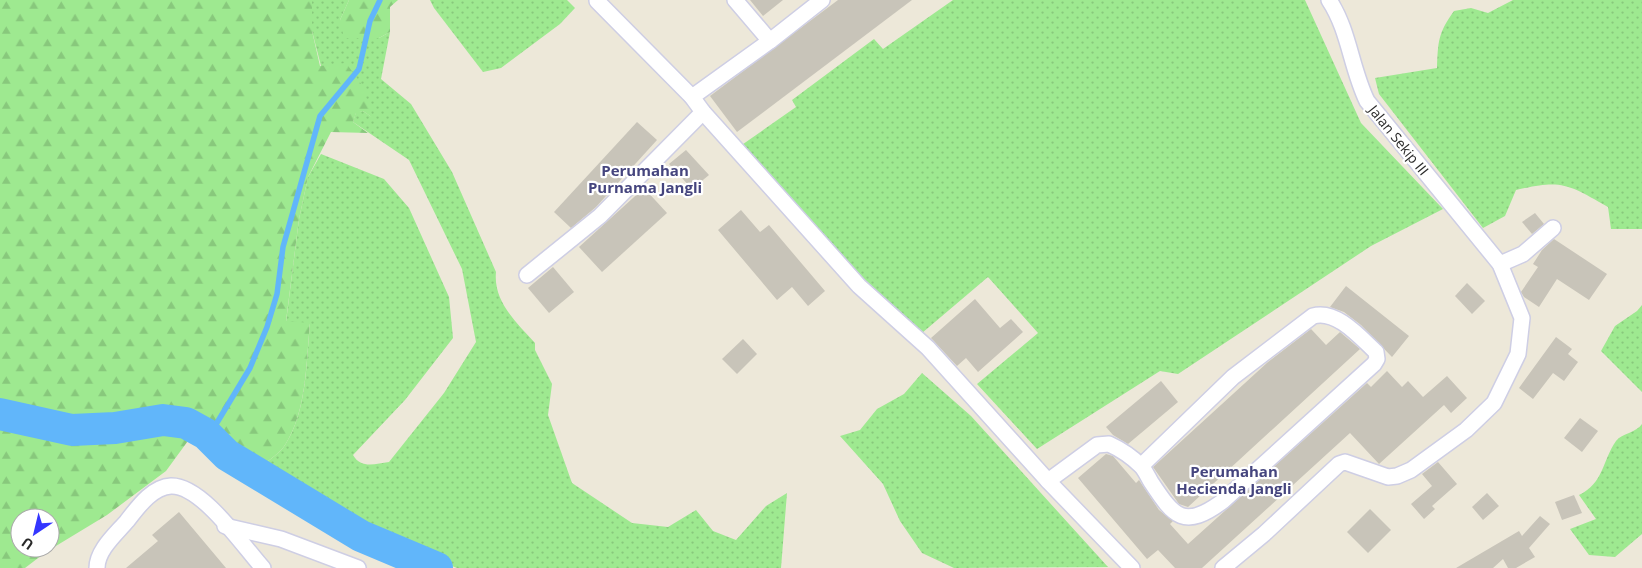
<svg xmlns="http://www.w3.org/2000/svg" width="1642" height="568" viewBox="0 0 1642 568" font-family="'Open Sans',sans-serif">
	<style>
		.grass { fill: url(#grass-dots) }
		.forest { fill: url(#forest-firs); fill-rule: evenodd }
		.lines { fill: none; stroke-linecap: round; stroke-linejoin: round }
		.stream { stroke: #61b6fa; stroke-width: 5.5 }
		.river { stroke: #61b6fa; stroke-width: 32 }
		.building { fill: #c8c4b9 }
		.street-casing { stroke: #cecee4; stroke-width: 18 }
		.street { stroke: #fff; stroke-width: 15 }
		.labels { text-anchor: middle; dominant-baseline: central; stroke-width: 4.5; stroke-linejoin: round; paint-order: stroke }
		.street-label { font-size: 14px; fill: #292929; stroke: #fff }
		.neighbourhood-label { font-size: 15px; font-weight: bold; fill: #45457e; stroke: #fff }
	</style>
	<defs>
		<pattern id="grass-dots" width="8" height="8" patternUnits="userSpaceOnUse" patternTransform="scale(1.25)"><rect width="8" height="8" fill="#9ee990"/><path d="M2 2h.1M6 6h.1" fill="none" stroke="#88c87c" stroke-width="1.8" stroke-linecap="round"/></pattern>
		<pattern id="forest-firs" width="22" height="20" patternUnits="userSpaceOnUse" patternTransform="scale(1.25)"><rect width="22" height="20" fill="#9ee990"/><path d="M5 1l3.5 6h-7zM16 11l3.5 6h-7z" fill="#88c87c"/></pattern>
	</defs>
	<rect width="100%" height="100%" fill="#ede8d9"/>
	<!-- grass -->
	<g class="grass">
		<path d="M312 0H349L340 20 379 38 390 32 381 79 411 104 452 172 496 272C493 302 517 323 535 343V350L552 384 548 415 572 483 632 523 668 527 696 510 713 531 736 540 766 506 787 493 781 568H457L439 561 316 498 262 466C269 460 280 453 285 445 307 411 306 363 310 324L286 322 299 219 308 177 321 154 384 179 409 208 449 297 453 338 405 400 353 455C361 469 375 464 389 462L444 393 476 342 462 269 409 160 353 122 356 112 363 111 372 117 321 66 312 31Z"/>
		<polygon points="430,0 567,0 575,8 560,24 501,68 483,72 434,8"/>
		<polygon points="953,0 1305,0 1361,123 1443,209 1371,246 1178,374 1160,371 1037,449 977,384 1038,333 988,277 922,333 851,268 736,149 796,107 792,100 874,39 883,49"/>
		<path d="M1513 0H1642V229H1611L1608 207C1568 184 1562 179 1516 190L1505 216 1483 228 1379 94 1375 78 1437 68C1438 42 1438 33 1454 11L1471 8 1488 13Z"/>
		<polygon points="1642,305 1642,392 1601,351 1615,326 1637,311"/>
		<polygon points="922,373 971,416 1108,567 954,568 922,553 900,521 883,484 840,436 860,430 877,409 904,394"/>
		<path d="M1642 424V534L1615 557 1589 555 1570 529 1596 519 1579 495C1604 483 1602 461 1616 441 1622 433 1636 433 1642 424Z"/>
	</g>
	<!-- forest -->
	<g class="forest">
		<path d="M0 0H312V31L320 66 346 63 362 85 373 118 363 111 356 113 353 122 368 133 331 132 308 177 299 219 286 321 310 323C306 362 307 411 285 445 280 453 269 460 262 466L193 434 166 471 107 515 46 552 25 568H0ZM20 518H50V548H20Z"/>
		<polygon points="349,0 398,0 390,7 390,32 379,38 344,38 340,20"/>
	</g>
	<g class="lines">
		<!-- stream -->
		<polyline class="stream" points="206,434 215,426 250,368 267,327 277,294 283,247 320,116 359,69 370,21 380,0"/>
		<!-- river -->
		<polyline class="river" points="0,414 72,430 115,428 163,420 186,423 206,434 227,455 361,536 437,568"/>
	</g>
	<!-- building -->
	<g class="building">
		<polygon points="750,0 783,0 763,16"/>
		<polygon points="838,0 912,0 737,132 710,96"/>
		<polygon points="637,122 657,140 596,207 571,228 554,212"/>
		<polygon points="686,150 709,175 692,189 669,164"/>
		<polygon points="644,188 667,213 602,272 579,247"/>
		<polygon points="741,210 760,232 769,225 825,291 808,306 792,287 777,300 718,230"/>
		<polygon points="1535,213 1544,224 1532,234 1522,222"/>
		<polygon points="1554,239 1607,274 1589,300 1557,279 1539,307 1524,297 1521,292 1538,267 1533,264 1542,250"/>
		<polygon points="553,267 574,292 549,313 528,288"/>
		<polygon points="1467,283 1485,301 1472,314 1455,296"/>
		<polygon points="1346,286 1409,336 1392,357 1361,325 1344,312 1330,307"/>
		<polygon points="975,299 1000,328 1011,319 1023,332 978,372 966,358 957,366 931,338"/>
		<polygon points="1311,329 1326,345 1340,332 1360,349 1188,507 1179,504 1153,467 1268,362"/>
		<polygon points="1556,337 1572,349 1568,354 1578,362 1564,381 1553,373 1533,399 1519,388"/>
		<polygon points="743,339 757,354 737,374 722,359"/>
		<polygon points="1387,371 1402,387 1408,381 1423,397 1447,376 1467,398 1451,413 1444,405 1379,464 1350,433 1202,568 1175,568 1158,550 1147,559 1078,478 1106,454 1113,456 1136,483 1139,480 1159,510 1173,521 1170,524 1188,544 1367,383 1371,387"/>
		<polygon points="1161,381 1178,402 1128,444 1113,435 1106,427"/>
		<polygon points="1580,418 1598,431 1582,452 1564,438"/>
		<polygon points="1438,462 1457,484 1432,506 1435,509 1424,519 1411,504 1432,486 1422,474"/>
		<polygon points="1487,493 1499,506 1483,520 1472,507"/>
		<polygon points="1574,495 1582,513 1562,520 1555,502"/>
		<polygon points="1370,509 1391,530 1368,553 1347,532"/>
		<polygon points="179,512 226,568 126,568 158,541 152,535"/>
		<polygon points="1540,516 1550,524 1529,548 1535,557 1516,568 1508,568 1503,559 1493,568 1456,568 1519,531 1522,536"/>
	</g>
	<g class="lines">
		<defs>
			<g id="street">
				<polyline points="735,0 770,41"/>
				<polyline points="597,1 692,97 703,112 859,286 928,348 1048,481 1132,568"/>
				<polyline points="692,97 770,41 822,0"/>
				<polyline points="1500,264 1523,254 1553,228"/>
				<polyline points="527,275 600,216 703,112"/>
				<path d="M1048 481 1097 445 1109 444C1120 449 1132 457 1141 466 1145 470 1148 477 1151 482 1174 517 1184 530 1223 501L1374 364 1377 359 1376 352C1360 337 1336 309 1313 316L1233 377 1141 466"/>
				<polyline points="225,526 281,539 358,568"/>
				<path d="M97 568C97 550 116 534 127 521 138 507 152 487 171 486 202 485 243 546 263 568"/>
				<path d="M1223 568 1264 534 1339 464 1345 462 1388 477 1397 476 1411 470 1466 430 1494 403 1518 354 1522 318 1500 264 1367 101C1351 68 1349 30 1329 0"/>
			</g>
		</defs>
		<!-- street casing -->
		<use href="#street" class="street-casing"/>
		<!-- street -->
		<use href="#street" class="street"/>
	</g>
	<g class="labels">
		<!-- street labels -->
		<g class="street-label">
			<text transform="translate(1399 140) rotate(51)">Jalan Sekip III</text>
		</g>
		<!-- neighbourhood labels -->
		<g class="neighbourhood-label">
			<text x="645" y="170">Perumahan<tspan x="645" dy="17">Purnama Jangli</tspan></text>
			<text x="1234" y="471">Perumahan<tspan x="1234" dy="17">Hecienda Jangli</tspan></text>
		</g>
	</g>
	<!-- north arrow -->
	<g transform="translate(35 533) rotate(215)"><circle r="24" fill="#ffffff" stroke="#a9a9a9"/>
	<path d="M0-4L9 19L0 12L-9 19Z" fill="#3436ff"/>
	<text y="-8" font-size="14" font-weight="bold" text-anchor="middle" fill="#292929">U</text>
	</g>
</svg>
